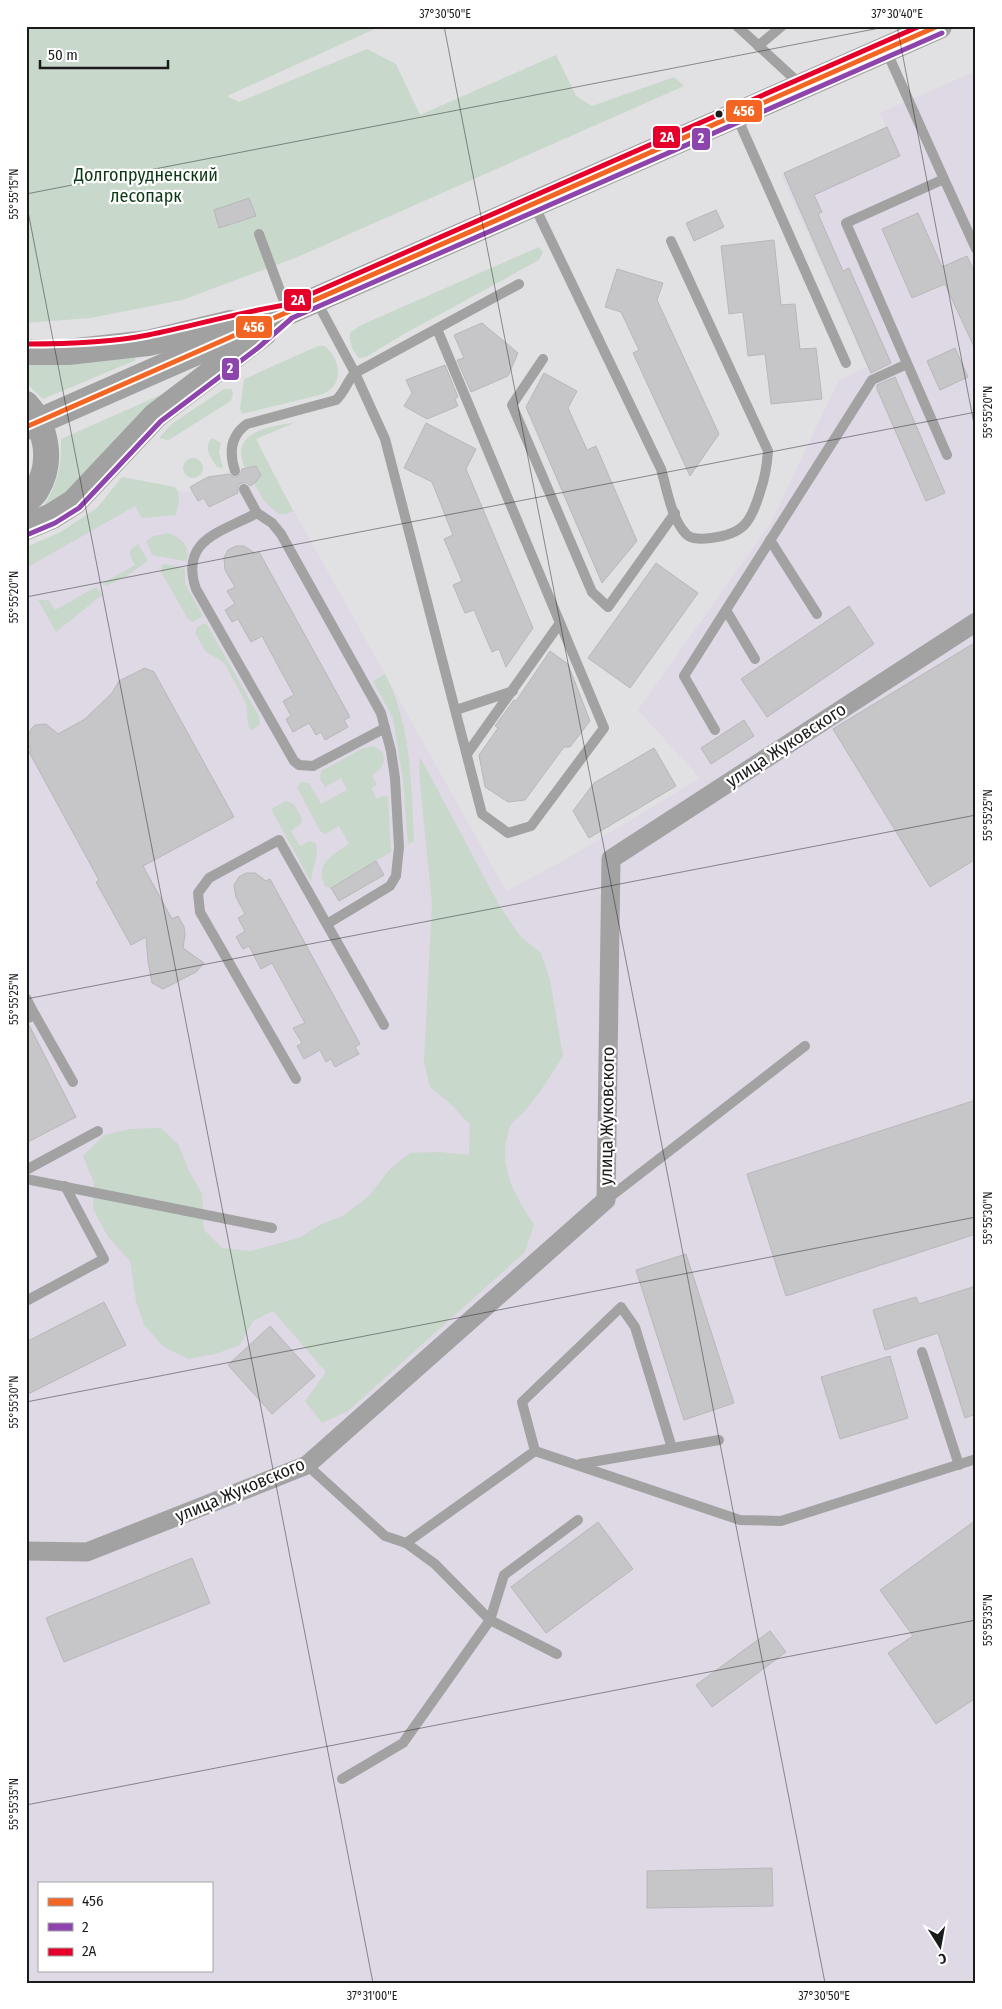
<svg xmlns="http://www.w3.org/2000/svg" width="1002" height="2009" viewBox="0 0 1002 2009" font-family="'Fira Sans Condensed',sans-serif">
	<style>
		.industrial { fill: #dfd8e5; fill-rule: evenodd }
		.green { fill: #c8d8ca }
		.building { fill: #c6c5c8; stroke: #b8b7b9 }
		.lines { fill: none; stroke-linecap: round; stroke-linejoin: round }
		.lane { stroke: #a2a2a2; stroke-width: 10 }
		.street { stroke: #a2a2a2; stroke-width: 19 }
		.secondary { stroke: #a1a1a2; stroke-width: 26 }
		.bus-1-casing { stroke: #fff; stroke-width: 9 }
		.bus-2-casing { stroke: #fff; stroke-width: 9 }
		.bus-3-casing { stroke: #fff; stroke-width: 9 }
		.bus-1 { stroke: #f26522; stroke-width: 5 }
		.bus-2 { stroke: #8e44ad; stroke-width: 5 }
		.bus-3 { stroke: #e4002b; stroke-width: 5 }
		.ticks { fill: none; stroke: #1b1b1c; stroke-width: 1; stroke-opacity: 0.45 }
		.bus-dot { fill: #1b1b1c; stroke: #fff; stroke-width: 2 }
		.labels { text-anchor: middle; dominant-baseline: central; stroke-width: 4.5; stroke-linejoin: round; paint-order: stroke }
		.park-label { font-size: 18px; fill: #0c3815; stroke: #fff }
		.street-label { font-size: 18px; fill: #1b1b1c; stroke: #fff }
		.line-badge { stroke: #fff; stroke-width: 2 }
		.badge-label { font-size: 14px; text-anchor: middle; font-weight: bold; fill: #fff }
		.neatline { fill: none; stroke: #1b1b1c; stroke-width: 2 }
		.ticks-label { font-size: 12px; text-anchor: middle; fill: #1b1b1c }
	</style>
	<rect width="100%" height="100%" fill="#e1e0e3"/>
	<!-- industrial -->
	<path class="industrial" d="M976 71V1983H26V547L59 533 97 508 170 491 192 492 190 487 199 481 208 477 226 475 266 461 506 891 570 857 700 778 638 710 770 524 839 380 867 367 781 174 886 127 880 113ZM39 1883H211V1970H39Z"/>
	<!-- green -->
	<g class="green">
		<polygon points="26,26 381,26 227,96 239,102 367,49 396,64 420,115 556,55 576,96 592,106 674,77 684,86 295,258 182,300 90,318 26,323"/>
		<path d="M539 247 543 252 539 260 404 334 366 357 359 358C353 352 349 342 350 333L359 326Z"/>
		<path d="M318 346H325C340 359 345 385 323 394L242 414 240 409 244 379Z"/>
		<polygon points="134,357 136,360 43,399 26,383 26,364 96,362"/>
		<path d="M224 389H231C234 394 233 398 229 402L172 438 168 440 159 438 173 423Z"/>
		<path d="M165 393 85 481 41 510C57 487 62 466 61 439Z"/>
		<path d="M296 422 256 439 293 511 287 514H278L264 501 254 483 260 478V470L255 466 245 468C228 430 272 427 296 422Z"/>
		<path d="M212 438 221 443 219 452 223 468 217 467C211 458 203 448 212 438Z"/>
		<circle cx="193" cy="468" r="10"/>
		<path d="M122 477 175 487C182 495 178 505 176 515L145 518 141 517 135 506 26 568V547L59 533 97 508Z"/>
		<path d="M168 533C180 536 192 548 186 561L152 555 146 541 154 536Z"/>
		<polygon points="138,544 147,559 147,561 127,576 106,586 103,583 135,565 130,556 130,550"/>
		<polygon points="165,564 185,568 185,584 203,616 193,622 188,619 161,572 162,565"/>
		<polygon points="96,587 102,595 56,632 38,600 49,600 55,610"/>
		<polygon points="206,623 259,716 260,724 251,731 248,725 246,703 226,666 222,661 206,652 195,633 197,627"/>
		<path d="M385 674C412 726 411 785 414 841L408 844 403 780 393 718 373 681Z"/>
		<path d="M374 746C390 754 385 768 372 775L377 785 371 788 377 799 384 796 388 797 391 852 331 887 332 889 325 886C314 863 333 855 349 844L339 826 325 834 320 831 297 787 301 782 309 783 321 804 347 790 341 778 325 787 320 779 321 771 364 748Z"/>
		<path d="M420 757 499 905 521 937 541 953 550 980 563 1056C552 1073 541 1092 528 1107 523 1114 513 1120 510 1127 496 1163 514 1196 534 1224L525 1252 348 1411 322 1423 305 1401 326 1372 273 1311 253 1321 240 1345 215 1354 188 1359 164 1347 144 1325 136 1301 130 1261 108 1237 93 1209 94 1183 83 1156 104 1135 130 1129 161 1128 178 1144 188 1169 202 1194 204 1230 222 1248 250 1251 299 1238 320 1225 344 1215 369 1196 389 1170 410 1153 439 1152 469 1155 470 1125 452 1105 430 1087 424 1063 432 904 419 773Z"/>
		<path d="M286 801 294 804 302 819 301 824 291 831 300 846 310 841 316 844C319 856 312 868 311 882L271 809Z"/>
	</g>
	<!-- building -->
	<g class="building">
		<polygon points="887,127 900,156 814,195 822,212 818,214 843,271 849,268 891,363 871,373 784,173"/>
		<polygon points="249,198 256,216 219,228 214,210"/>
		<polygon points="716,210 724,227 694,241 686,223"/>
		<polygon points="918,213 942,267 967,256 976,275 976,351 945,284 912,298 882,229"/>
		<polygon points="774,240 781,305 795,304 800,349 816,348 822,399 771,404 765,354 748,356 743,312 729,314 721,246"/>
		<polygon points="617,269 663,283 657,300 719,434 690,476 633,353 639,350 621,312 605,307"/>
		<polygon points="482,323 518,353 508,376 471,392 457,360 464,358 454,335"/>
		<polygon points="955,348 968,377 940,390 927,361"/>
		<polygon points="445,365 458,397 455,399 458,406 427,419 404,406 412,393 406,380"/>
		<polygon points="544,373 577,391 568,408 587,450 596,446 637,541 602,583 526,407"/>
		<polygon points="895,377 945,493 926,501 877,389 877,385"/>
		<polygon points="426,423 476,449 466,469 533,628 506,667 499,649 492,652 474,610 465,613 453,585 462,581 444,539 453,535 432,482 404,468"/>
		<polygon points="256,466 261,475 256,482 250,486 247,483 241,483 238,486 238,493 209,507 204,498 198,501 190,487 208,477 229,474 233,477 237,477 241,473 242,469"/>
		<polygon points="236,546 244,546 256,554 259,552 350,717 344,720 348,727 325,740 321,732 316,735 309,723 293,732 286,719 291,716 283,701 294,695 262,636 251,642 238,619 232,622 225,610 235,604 227,591 235,587 225,570 224,558 228,550"/>
		<polygon points="656,563 698,593 630,688 588,658"/>
		<polygon points="849,606 874,644 767,717 741,679"/>
		<polygon points="976,642 976,859 930,887 833,729"/>
		<polygon points="550,651 568,664 590,721 570,747 564,747 525,800 508,802 485,787 479,755 498,728 495,726 514,700 516,701"/>
		<polygon points="145,668 154,672 234,817 143,866 172,919 178,916 184,927 185,934 183,948 204,963 196,972 163,989 152,983 148,961 146,937 131,945 96,882 99,880 29,752 31,751 27,740 31,729 35,725 46,724 58,734 85,719 112,693 119,681"/>
		<polygon points="744,720 754,736 711,764 701,748"/>
		<polygon points="654,748 676,786 589,838 573,811 594,783"/>
		<polygon points="376,861 384,875 339,901 331,888"/>
		<polygon points="246,873 255,873 266,881 270,879 360,1044 355,1047 359,1054 335,1067 331,1059 326,1062 320,1050 304,1059 297,1046 302,1043 293,1028 305,1023 272,963 261,969 249,946 243,949 236,937 245,931 238,918 245,914 236,897 234,885 239,877"/>
		<polygon points="29,1025 76,1117 26,1143 26,1026"/>
		<polygon points="976,1100 976,1234 786,1296 747,1174"/>
		<polygon points="686,1254 734,1403 684,1420 636,1270"/>
		<polygon points="976,1286 976,1414 965,1418 938,1333 885,1350 873,1310 916,1297 919,1304"/>
		<polygon points="104,1302 126,1345 26,1395 26,1342"/>
		<polygon points="270,1326 315,1376 272,1414 228,1365"/>
		<polygon points="890,1356 908,1418 840,1439 821,1377"/>
		<polygon points="976,1520 976,1698 936,1724 888,1653 913,1636 880,1590"/>
		<polygon points="598,1522 633,1569 546,1633 511,1587"/>
		<polygon points="192,1558 210,1603 64,1662 46,1618"/>
		<polygon points="770,1631 786,1652 712,1707 696,1685"/>
		<polygon points="772,1868 773,1906 647,1908 647,1871"/>
	</g>
	<g class="lines">
		<!-- lane -->
		<g class="lane">
			<polyline points="737,26 801,85"/>
			<polyline points="758,46 782,26"/>
			<polyline points="886,50 944,179 846,223 947,455"/>
			<polyline points="736,115 846,363"/>
			<polyline points="944,179 976,249"/>
			<path d="M534 205 661 469C667 489 671 518 686 534 692 540 703 539 711 538 744 534 751 522 760 492 765 478 767 466 768 451L671 241"/>
			<polyline points="259,234 288,312"/>
			<polyline points="316,300 355,373 385,439 482,814 508,833 531,826 604,728 437,329"/>
			<polyline points="543,359 512,405 592,592 608,607 675,513"/>
			<path d="M235 471C229 453 230 436 247 424L336 400C345 392 347 381 355 373L519 284"/>
			<polyline points="244,489 257,513 272,523 281,534 381,713 391,751 395,778 399,847 396,876 390,886 327,924"/>
			<path d="M257 513C222 532 179 539 196 589L294 761 299 765 313 766 385 728"/>
			<polyline points="770,540 817,614"/>
			<polyline points="726,610 755,659"/>
			<polyline points="456,710 513,691"/>
			<polyline points="715,730 684,676 872,380 907,364"/>
			<polyline points="467,754 560,623"/>
			<polyline points="26,998 35,1015"/>
			<polyline points="26,1019 35,1015 73,1082"/>
			<polyline points="296,1079 200,912 198,893 209,878 279,840 384,1025"/>
			<polyline points="26,1170 98,1131"/>
			<polyline points="26,1179 272,1228"/>
			<polyline points="606,1200 805,1046"/>
			<polyline points="26,1301 104,1259 65,1186"/>
			<polyline points="922,1352 959,1465"/>
			<polyline points="535,1451 522,1402 621,1307 635,1327 672,1448"/>
			<polyline points="580,1464 719,1440"/>
			<polyline points="307,1465 385,1536 406,1543 435,1564 490,1620 504,1575 578,1520"/>
			<polyline points="406,1543 535,1451 740,1520 781,1521 976,1459"/>
			<polyline points="342,1779 403,1743 490,1620 557,1654"/>
		</g>
		<!-- street -->
		<polyline class="street" points="26,1551 87,1552 307,1465 606,1200 611,859 976,622"/>
		<!-- secondary -->
		<g class="secondary">
			<polyline points="26,352 68,352 148,343 231,323"/>
			<path d="M26 404C47 427 53 462 37 489 35 494 30 498 26 501"/>
			<polyline points="26,427 939,26"/>
			<polyline points="26,527 52,516 74,502 156,415 264,333"/>
		</g>
		<defs>
			<polyline id="bus-1" points="26,427 938,26"/>
			<polyline id="bus-2" points="29,534 55,523 79,508 161,421 259,347 292,318 942,33"/>
			<path id="bus-3" d="M26 344C66 344 108 343 148 335 194 326 239 312 286 305L920 26"/>
		</defs>
		<!-- bus-1 casing -->
		<use href="#bus-1" class="bus-1-casing"/>
		<!-- bus-2 casing -->
		<use href="#bus-2" class="bus-2-casing"/>
		<!-- bus-3 casing -->
		<use href="#bus-3" class="bus-3-casing"/>
		<!-- bus-1 -->
		<use href="#bus-1" class="bus-1"/>
		<!-- bus-2 -->
		<use href="#bus-2" class="bus-2"/>
		<!-- bus-3 -->
		<use href="#bus-3" class="bus-3"/>
	</g>
	<!-- ticks -->
	<path class="ticks" d="M444 26 825 1983M897 26 976 434M26 194 890 26M26 201 373 1983M26 597 976 412M26 999 976 815M26 1402 976 1217M26 1805 976 1620"/>
	<!-- markers -->
	<circle class="bus-dot" cx="719" cy="114" r="4.5"/>
	<g class="labels">
		<!-- park labels -->
		<g class="park-label">
			<text x="146" y="175">Долгопрудненский<tspan x="146" dy="21">лесопарк</tspan></text>
		</g>
		<!-- street labels -->
		<g class="street-label">
			<text transform="translate(786 745) rotate(-33)">улица Жуковского</text>
			<text transform="translate(607 1116) rotate(-89)">улица Жуковского</text>
			<text transform="translate(240 1490) rotate(-23)">улица Жуковского</text>
		</g>
	</g>
	<g class="line-badge">
		<rect x="725" y="99" width="38" height="24" rx="5" fill="#f26522"/>
		<rect x="652" y="125" width="29" height="24" rx="5" fill="#e4002b"/>
		<rect x="691" y="127" width="20" height="24" rx="5" fill="#8e44ad"/>
		<rect x="283" y="288" width="29" height="24" rx="5" fill="#e4002b"/>
		<rect x="235" y="315" width="38" height="24" rx="5" fill="#f26522"/>
		<rect x="221" y="357" width="19" height="24" rx="5" fill="#8e44ad"/>
	</g>
	<g class="badge-label">
		<text x="744" y="116">456</text>
		<text x="667" y="142">2А</text>
		<text x="701" y="143">2</text>
		<text x="298" y="305">2А</text>
		<text x="254" y="332">456</text>
		<text x="230" y="373">2</text>
	</g>
	<!-- border -->
	<rect width="1002" height="2009" fill="none" stroke="#ffffff" stroke-width="55"/>
	<!-- legend -->
	<rect x="38" y="1882" width="175" height="90" fill="#ffffff" stroke="#a4a4a4"/>
	<rect x="48" y="1898" width="25" height="8" fill="#f26522" stroke="#a4a4a4"/>
	<text x="82" y="1906" font-size="15" fill="#1b1b1c">456</text>
	<rect x="48" y="1923" width="25" height="8" fill="#8e44ad" stroke="#a4a4a4"/>
	<text x="82" y="1932" font-size="15" fill="#1b1b1c">2</text>
	<rect x="48" y="1948" width="25" height="8" fill="#e4002b" stroke="#a4a4a4"/>
	<text x="82" y="1956" font-size="15" fill="#1b1b1c">2А</text>
	<!-- north arrow -->
	<g transform="translate(940 1946) rotate(169)" stroke="#ffffff" stroke-width="4" paint-order="stroke">
	<path d="M0-4L9 19L0 12L-9 19Z" fill="#1b1b1c"/>
	<text y="-8" font-size="14" font-weight="bold" text-anchor="middle" fill="#1b1b1c">С</text>
	</g>
	<!-- scale -->
	<path d="M40 60v8h128v-8" fill="none" stroke="#1b1b1c" stroke-width="2.5"/>
	<text x="48" y="60" font-size="15" fill="#1b1b1c" stroke="#ffffff" stroke-width="4" paint-order="stroke">50 m</text>
	<rect x="28" y="28" width="946" height="1954" class="neatline"/>
	<g class="ticks-label">
		<text x="445" y="18">37°30'50"E</text>
		<text x="897" y="18">37°30'40"E</text>
		<text transform="translate(14 194) rotate(-90)" y="4">55°55'15"N</text>
		<text transform="translate(988 412) rotate(-90)" y="4">55°55'20"N</text>
		<text transform="translate(14 597) rotate(-90)" y="4">55°55'20"N</text>
		<text transform="translate(988 815) rotate(-90)" y="4">55°55'25"N</text>
		<text transform="translate(14 999) rotate(-90)" y="4">55°55'25"N</text>
		<text transform="translate(988 1218) rotate(-90)" y="4">55°55'30"N</text>
		<text transform="translate(14 1402) rotate(-90)" y="4">55°55'30"N</text>
		<text transform="translate(988 1620) rotate(-90)" y="4">55°55'35"N</text>
		<text transform="translate(14 1804) rotate(-90)" y="4">55°55'35"N</text>
		<text x="372" y="2000">37°31'00"E</text>
		<text x="824" y="2000">37°30'50"E</text>
	</g>
</svg>
